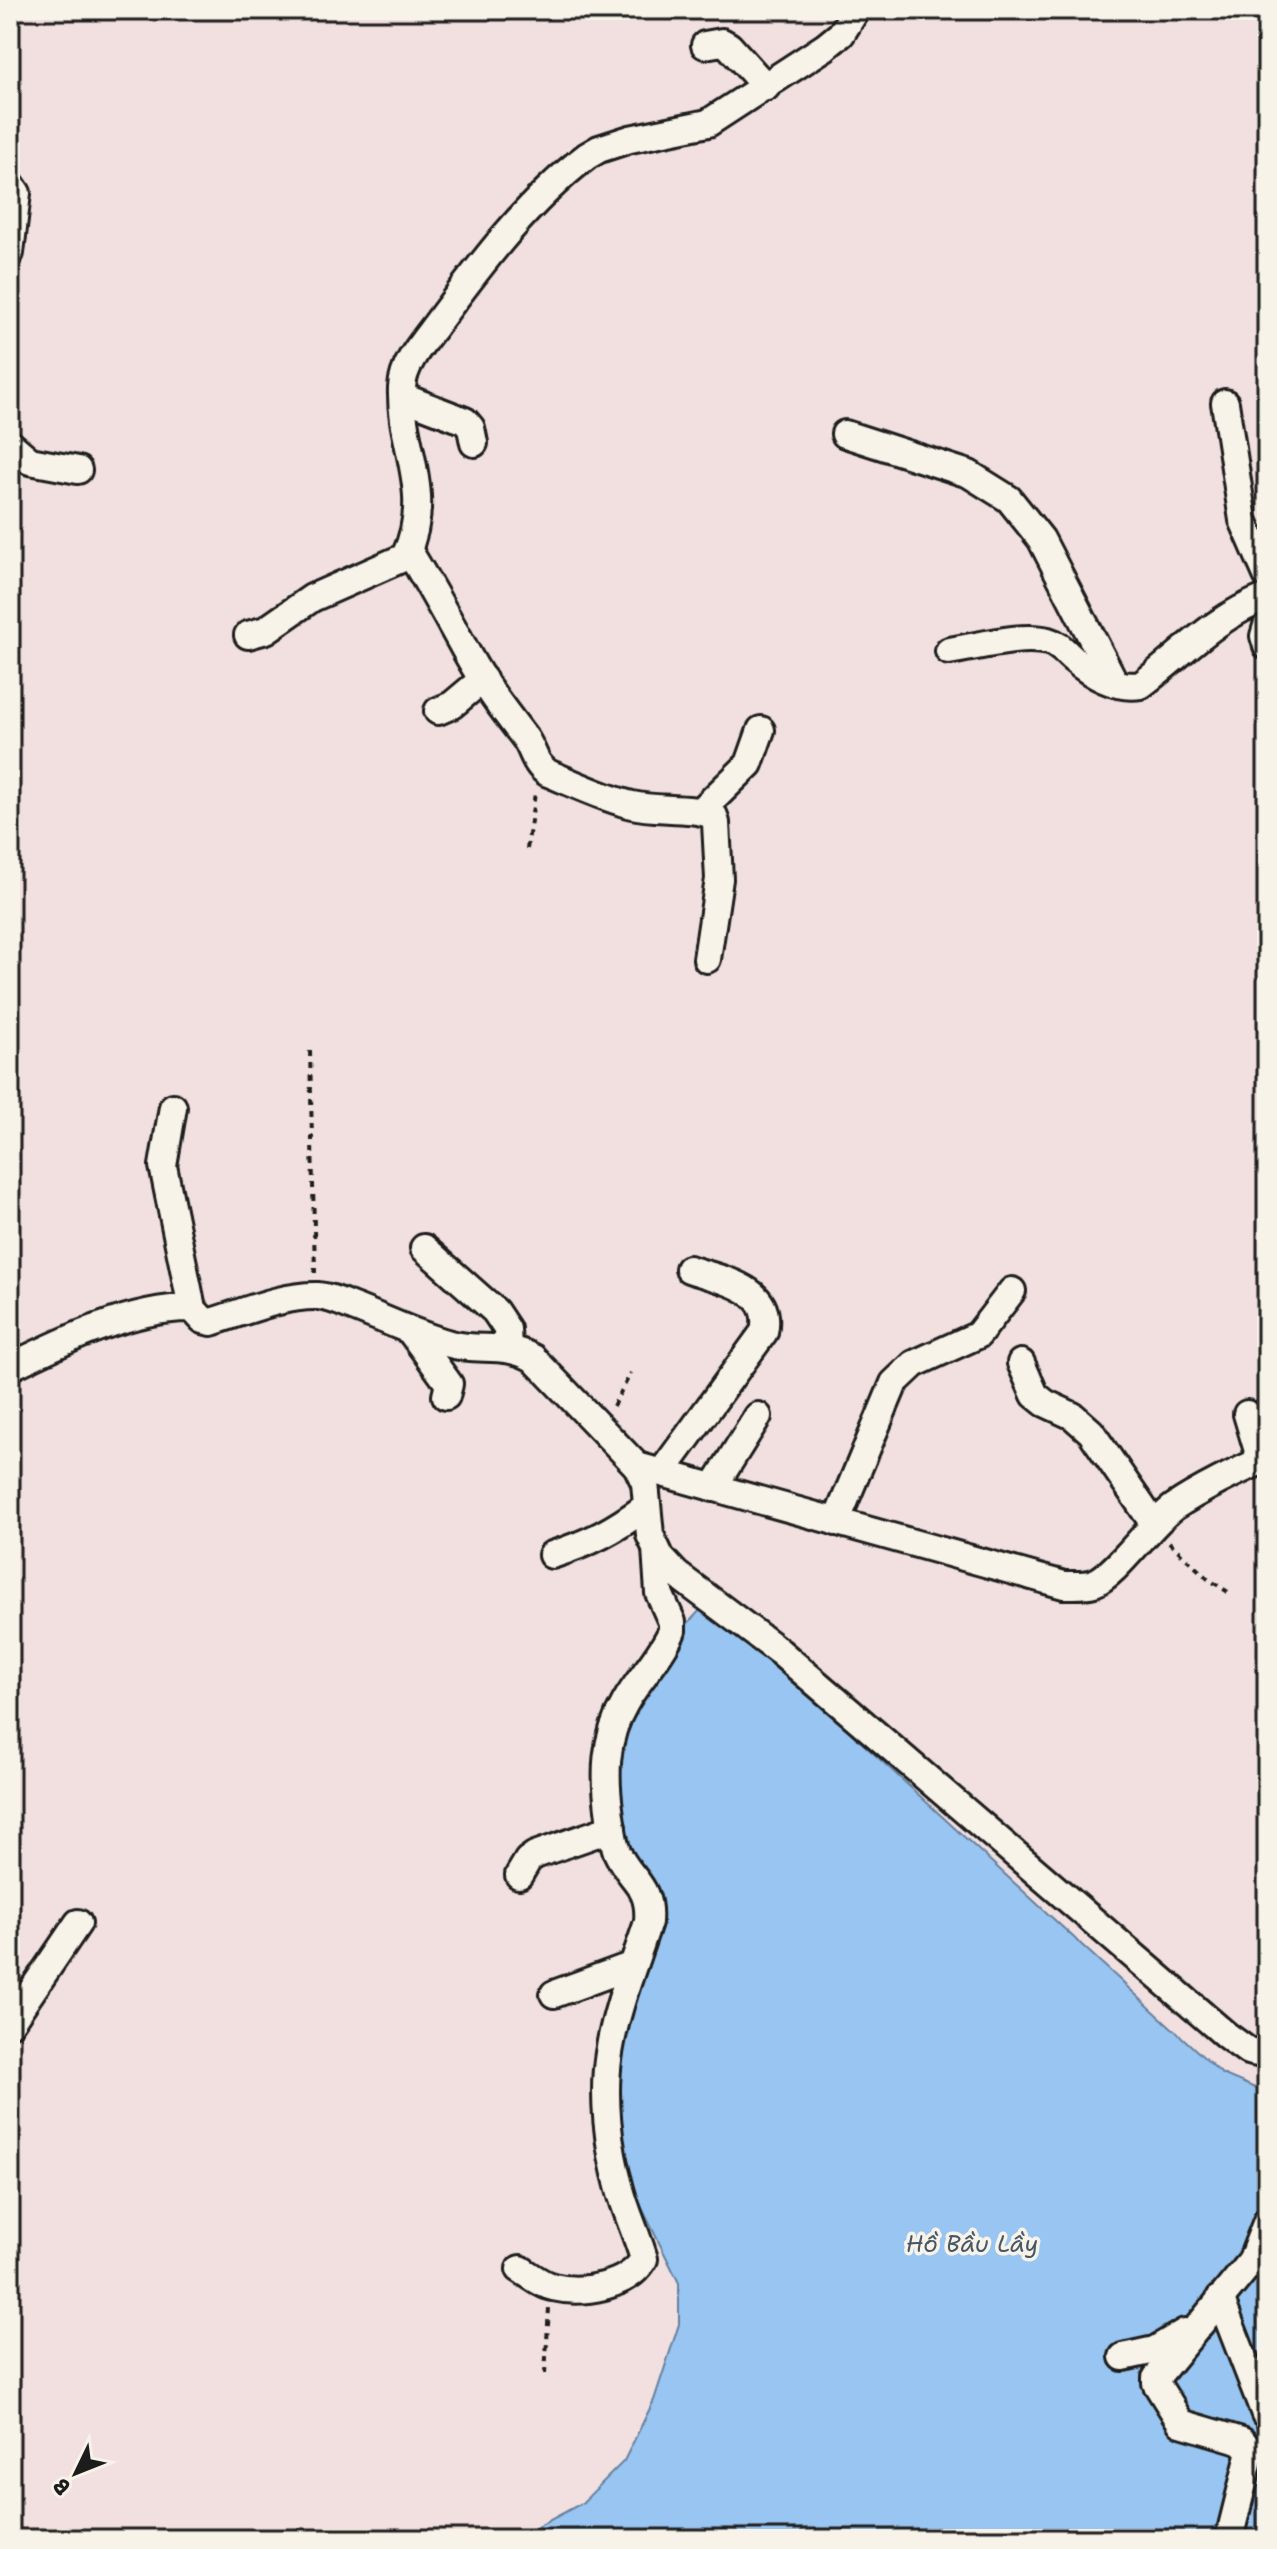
<svg xmlns="http://www.w3.org/2000/svg" width="1277" height="2549" viewBox="0 0 1277 2549" font-family="'Shantell Sans',sans-serif">
	<style>
		.water { fill: #98c5f2; stroke: #66819c; stroke-width: 2 }
		.lines { fill: none; stroke-linecap: round; stroke-linejoin: round }
		.minor-casing { stroke: #1c1c1c; stroke-width: 32 }
		.path { stroke: #1c1c1c; stroke-width: 4; stroke-dasharray: 6 6; stroke-linecap: butt }
		.minor { stroke: #f7f3e8; stroke-width: 26 }
		.labels { text-anchor: middle; dominant-baseline: central; stroke-width: 7; stroke-linejoin: round; paint-order: stroke }
		.water-label { font-size: 24px; font-style: italic; fill: #475767; stroke: #f7f3e8 }
	</style>
	<rect width="100%" height="100%" fill="#f2e0e0"/>
	<filter id="ink" filterUnits="userSpaceOnUse"><feTurbulence type="fractalNoise" baseFrequency=".0125" numOctaves="2"/><feDisplacementMap in="SourceGraphic" scale="16" xChannelSelector="R" yChannelSelector="G"/><feConvolveMatrix kernelMatrix="1 2 1 2 8 2 1 2 1" color-interpolation-filters="sRGB"/></filter>
	<g filter="url(#ink)">
		<!-- water -->
		<polygon class="water" points="702,1608 747,1637 1222,2074 1267,2093 1267,2539 515,2539 582,2503 624,2461 654,2400 679,2324 679,2283 635,2194 620,2149 616,2078 644,1947 617,1825 615,1733 675,1637"/>
		<g class="lines">
			<defs>
				<g id="minor">
					<polyline points="705,45 722,42 729,46 766,87"/>
					<polyline points="10,183 17,193 10,253"/>
					<polyline points="403,397 465,421 471,428 474,443"/>
					<polyline points="1225,403 1243,520 1267,575"/>
					<polyline points="845,434 969,474 1009,499 1041,539 1115,683"/>
					<polyline points="10,444 30,461 78,470"/>
					<path d="M408 550C430 585 449 621 469 657 485 686 505 712 525 738 534 751 534 764 548 773 575 784 603 798 632 805 657 811 692 806 714 816L716 823 719 879 707 959"/>
					<polyline points="1267,626 1264,636 1267,646"/>
					<path d="M248 635 266 630 312 598 405 557C435 491 400 450 402 388 403 362 426 339 440 319 483 261 529 200 587 156L599 149 630 139 708 123 825 47 841 34 856 10"/>
					<path d="M949 651C977 647 1021 634 1048 641 1059 644 1065 652 1073 659 1092 675 1117 689 1141 685 1186 651 1212 619 1267 597"/>
					<polyline points="438,711 452,705 483,679"/>
					<polyline points="702,810 749,764 761,730"/>
					<polyline points="173,1107 163,1166 192,1308"/>
					<polyline points="424,1248 495,1311 507,1329 508,1348"/>
					<polyline points="411,1332 449,1384 446,1396"/>
					<polyline points="1021,1363 1035,1395 1045,1403 1073,1416 1091,1432 1154,1524"/>
					<path d="M10 1367C63 1341 132 1307 192 1308L203 1320 211 1322C244 1312 283 1295 318 1296 330 1297 341 1302 353 1307 385 1319 416 1335 450 1344 480 1352 504 1342 533 1358L637 1466 645 1483 650 1535 661 1558 676 1574 780 1652 1226 2035 1248 2051 1267 2055"/>
					<polyline points="1247,1414 1261,1461"/>
					<path d="M637 1466 1064 1585C1073 1585 1085 1586 1094 1583 1116 1575 1150 1524 1174 1507 1196 1492 1242 1468 1267 1459"/>
					<path d="M662 1472 764 1332C774 1287 721 1280 689 1269"/>
					<polyline points="713,1488 758,1416"/>
					<polyline points="836,1522 894,1383 914,1364 978,1335 1012,1291"/>
					<path d="M552 1555C592 1542 613 1531 647 1506"/>
					<polyline points="519,1875 528,1860 535,1855 612,1828"/>
					<polyline points="554,1994 633,1965"/>
					<polyline points="10,2023 78,1923"/>
					<path d="M520 2269C530 2275 542 2285 553 2287 582 2294 628 2287 644 2259 637 2235 626 2212 620 2189 608 2147 602 2096 609 2053 616 2008 634 1965 648 1922 651 1884 630 1881 617 1852 613 1841 612 1828 610 1816 604 1776 604 1739 625 1703 639 1678 660 1658 672 1631V1622L659 1593 656 1548"/>
					<polyline points="1220,2298 1265,2414"/>
					<polyline points="1123,2357 1155,2350 1185,2332"/>
					<polyline points="1229,2539 1251,2451 1242,2441 1181,2423 1156,2383 1156,2378 1251,2262 1267,2221"/>
				</g>
			</defs>
			<!-- minor casing -->
			<use href="#minor" class="minor-casing"/>
			<!-- path -->
			<g class="path">
				<polyline points="527,849 535,793"/>
				<polyline points="310,1051 315,1273"/>
				<polyline points="613,1406 631,1373"/>
				<polyline points="1169,1542 1208,1579 1228,1592"/>
				<polyline points="545,2374 549,2308"/>
				<polyline points="10,2404 11,2404"/>
			</g>
			<!-- minor -->
			<use href="#minor" class="minor"/>
		</g>
	</g>
	<g class="labels">
		<!-- water labels -->
		<g class="water-label">
			<text x="972" y="2244">Hồ Bầu Lầy</text>
		</g>
	</g>
	<!-- margin -->
	<rect width="1277" height="2549" fill="none" stroke="#f7f3e8" stroke-width="40"/>
	<rect x="20" y="20" width="1237" height="2509" fill="none" stroke="#1c1c1c" stroke-width="3" filter="url(#ink)"/>
	<!-- north arrow -->
	<g transform="translate(76 2473) rotate(227)" stroke="#f7f3e8" stroke-width="6" paint-order="stroke">
	<path d="M0-6L14 30L0 20L-14 30Z" fill="#1c1c1c"/>
	<text y="-12" font-size="22" font-weight="bold" text-anchor="middle" fill="#1c1c1c">B</text>
	</g>
</svg>
